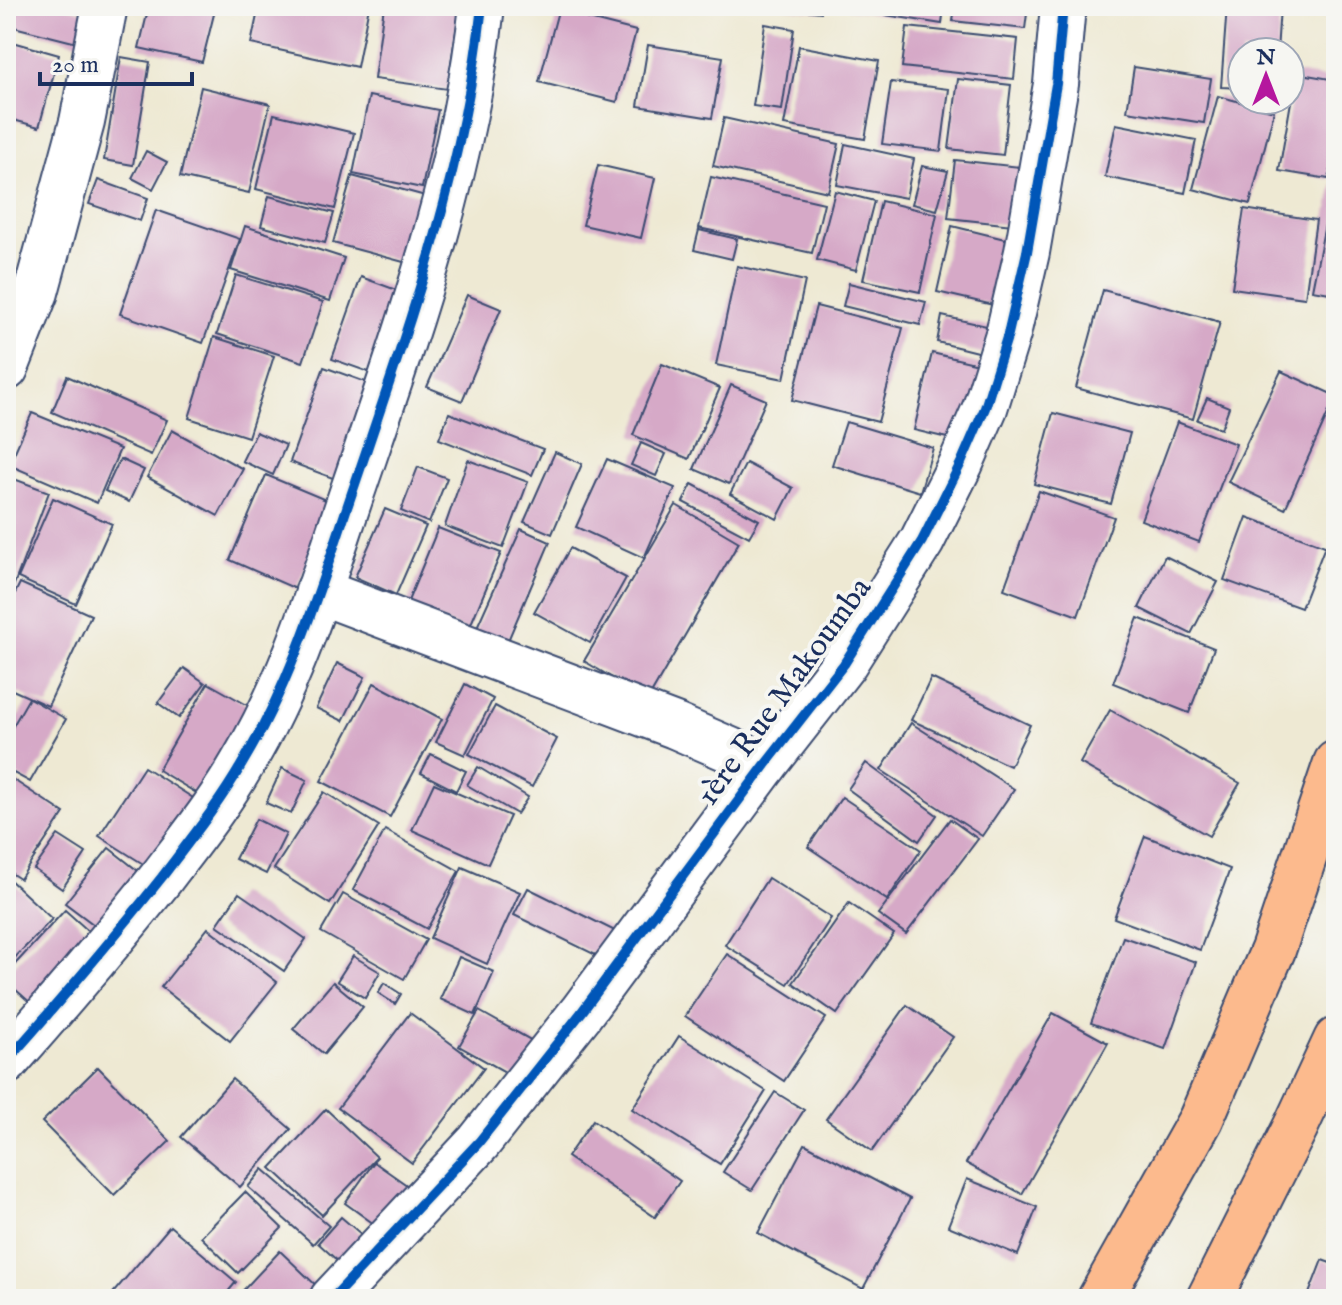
<svg xmlns="http://www.w3.org/2000/svg" width="1342" height="1305" viewBox="0 0 1342 1305" font-family="'IM FELL English',serif">
	<style>
		.building { fill: #d6a9c7 }
		.lines { fill: none; stroke-linecap: round; stroke-linejoin: round }
		.street-casing { stroke: #3b4b70; stroke-width: 48 }
		.primary-casing { stroke: #3b4b70; stroke-width: 48 }
		.street { stroke: #fff; stroke-width: 44 }
		.primary { stroke: #fcba8d; stroke-width: 44 }
		.cycleway-casing { stroke: #f6f6f2; stroke-width: 15 }
		.cycleway { stroke: #0057b8; stroke-width: 10 }
		.labels { text-anchor: middle; dominant-baseline: central; stroke-width: 8; stroke-linejoin: round; paint-order: stroke }
		.street-label { font-size: 32px; fill: #1b2f5e; stroke: #f6f6f2 }
	</style>
	<rect width="100%" height="100%" fill="#f6f6f2"/>
	<filter id="ink" filterUnits="userSpaceOnUse"><feTurbulence type="fractalNoise" baseFrequency=".0125" numOctaves="2"/><feDisplacementMap in="SourceGraphic" scale="16" xChannelSelector="R" yChannelSelector="G"/><feConvolveMatrix kernelMatrix="1 2 1 2 8 2 1 2 1" color-interpolation-filters="sRGB"/></filter>
	<filter id="wash" filterUnits="userSpaceOnUse"><feTurbulence type="fractalNoise" baseFrequency=".006" numOctaves="4" result="noise"/><feDisplacementMap in="SourceGraphic" scale="32" xChannelSelector="R" yChannelSelector="G"/><feGaussianBlur stdDeviation="1.8" result="paint"/><feColorMatrix in="noise" values="0 0 0 0 0 0 0 0 0 0 0 0 0 0 0 0 0 1.4 0 .05"/><feComposite in="paint" operator="in"/></filter>
	<g filter="url(#wash)">
		<rect width="100%" height="100%" fill="#eee9d3"/>
		<g id="blocks">
			<!-- building -->
			<g class="building">
				<polygon points="6,6 61,6 88,13 81,44 6,25"/>
				<polygon points="149,6 216,6 202,62 139,48"/>
				<polygon points="259,6 369,6 357,67 251,44"/>
				<polygon points="384,6 460,6 447,89 374,79"/>
				<polygon points="786,6 821,6 821,12 786,8"/>
				<polygon points="847,6 944,6 942,24 847,9"/>
				<polygon points="955,6 1028,6 1025,29 953,21"/>
				<polygon points="1227,6 1280,7 1277,52 1242,52 1242,88 1221,87"/>
				<polygon points="558,11 636,31 617,102 539,82"/>
				<polygon points="765,24 794,29 782,110 753,106"/>
				<polygon points="907,27 1018,39 1014,79 902,67"/>
				<polygon points="6,40 59,55 39,127 6,118"/>
				<polygon points="648,45 723,57 712,118 638,106"/>
				<polygon points="799,46 879,61 865,139 784,125"/>
				<polygon points="121,57 150,62 133,165 104,160"/>
				<polygon points="1134,67 1211,79 1204,123 1127,111"/>
				<polygon points="1296,73 1336,80 1336,137 1329,179 1279,171"/>
				<polygon points="958,79 1011,85 1003,155 949,149"/>
				<polygon points="891,82 949,89 941,151 882,144"/>
				<polygon points="201,87 270,104 249,193 180,177"/>
				<polygon points="369,96 438,110 422,188 353,174"/>
				<polygon points="1218,96 1274,111 1250,204 1193,189"/>
				<polygon points="274,114 354,133 335,209 256,189"/>
				<polygon points="724,118 839,144 828,192 713,166"/>
				<polygon points="1116,124 1196,140 1185,193 1105,177"/>
				<polygon points="845,144 914,159 906,198 837,185"/>
				<polygon points="146,151 167,162 153,189 132,178"/>
				<polygon points="955,160 1029,168 1022,226 948,218"/>
				<polygon points="598,165 655,178 641,238 583,225"/>
				<polygon points="922,166 948,171 937,210 912,204"/>
				<polygon points="352,176 429,197 411,264 333,243"/>
				<polygon points="711,177 824,203 812,253 699,228"/>
				<polygon points="98,180 148,198 140,221 89,204"/>
				<polygon points="1333,184 1336,185 1336,294 1312,290"/>
				<polygon points="835,191 874,201 856,270 817,260"/>
				<polygon points="269,196 334,213 325,243 261,226"/>
				<polygon points="881,201 937,214 920,292 863,280"/>
				<polygon points="1244,209 1316,220 1305,298 1232,288"/>
				<polygon points="156,210 240,239 203,343 120,314"/>
				<polygon points="245,226 344,258 330,301 231,270"/>
				<polygon points="952,226 1017,242 1002,307 937,292"/>
				<polygon points="699,230 737,239 732,259 694,250"/>
				<polygon points="737,266 805,281 784,379 716,365"/>
				<polygon points="236,275 323,302 303,362 217,334"/>
				<polygon points="361,277 410,295 380,376 332,359"/>
				<polygon points="849,283 926,302 920,325 843,306"/>
				<polygon points="1103,290 1220,322 1193,419 1076,388"/>
				<polygon points="467,295 501,309 462,401 427,387"/>
				<polygon points="816,306 903,328 878,422 792,400"/>
				<polygon points="942,316 1000,329 993,356 937,342"/>
				<polygon points="214,337 274,356 248,437 189,418"/>
				<polygon points="932,353 987,366 968,443 914,430"/>
				<polygon points="662,364 720,388 689,459 633,435"/>
				<polygon points="324,367 374,385 338,480 290,462"/>
				<polygon points="1281,371 1336,396 1285,509 1228,482"/>
				<polygon points="67,376 167,420 151,455 52,412"/>
				<polygon points="731,385 766,400 729,484 694,469"/>
				<polygon points="1207,398 1229,407 1221,429 1197,420"/>
				<polygon points="32,413 120,449 97,503 9,465"/>
				<polygon points="449,413 543,449 532,475 439,439"/>
				<polygon points="1053,413 1130,433 1111,504 1034,484"/>
				<polygon points="846,422 933,448 920,492 832,465"/>
				<polygon points="1177,422 1236,444 1199,542 1141,520"/>
				<polygon points="172,430 243,469 218,516 147,477"/>
				<polygon points="256,432 286,445 273,475 242,461"/>
				<polygon points="641,443 666,454 656,476 631,465"/>
				<polygon points="555,452 582,464 552,534 524,522"/>
				<polygon points="120,459 144,470 129,502 105,491"/>
				<polygon points="607,459 675,488 644,558 576,527"/>
				<polygon points="468,460 528,482 503,548 445,526"/>
				<polygon points="746,463 793,488 777,519 730,494"/>
				<polygon points="418,467 447,478 429,523 401,511"/>
				<polygon points="266,475 333,503 296,589 230,560"/>
				<polygon points="6,476 49,492 6,606"/>
				<polygon points="692,484 759,520 749,537 683,502"/>
				<polygon points="1039,491 1114,517 1078,616 1004,589"/>
				<polygon points="53,498 112,524 76,604 18,578"/>
				<polygon points="676,505 739,542 648,699 584,661"/>
				<polygon points="385,509 426,526 396,595 355,577"/>
				<polygon points="1247,517 1325,546 1301,608 1224,580"/>
				<polygon points="438,528 501,553 468,631 406,606"/>
				<polygon points="521,529 550,542 504,650 473,636"/>
				<polygon points="570,548 626,578 590,643 534,612"/>
				<polygon points="1165,556 1218,582 1191,634 1139,608"/>
				<polygon points="20,583 91,615 48,706 6,687 6,612"/>
				<polygon points="1138,618 1214,648 1189,713 1113,683"/>
				<polygon points="337,663 365,677 343,721 316,708"/>
				<polygon points="184,668 205,683 179,718 158,703"/>
				<polygon points="931,678 1030,725 1010,766 911,720"/>
				<polygon points="208,683 256,710 205,798 158,770"/>
				<polygon points="374,683 442,719 390,817 321,781"/>
				<polygon points="465,684 493,699 465,755 436,742"/>
				<polygon points="29,698 66,719 30,782 6,769 6,738"/>
				<polygon points="495,706 557,739 532,787 469,754"/>
				<polygon points="1110,710 1240,783 1209,836 1080,763"/>
				<polygon points="911,723 1014,789 982,836 881,770"/>
				<polygon points="431,754 466,771 456,791 421,773"/>
				<polygon points="866,763 937,815 919,841 848,789"/>
				<polygon points="144,767 201,803 156,872 99,836"/>
				<polygon points="478,767 528,797 517,814 467,785"/>
				<polygon points="282,768 307,780 291,814 266,803"/>
				<polygon points="9,777 64,813 20,879 6,870 6,782"/>
				<polygon points="434,783 510,816 488,864 412,830"/>
				<polygon points="324,792 379,826 330,904 274,869"/>
				<polygon points="842,797 921,850 887,900 808,847"/>
				<polygon points="256,819 286,834 266,874 235,859"/>
				<polygon points="950,819 978,839 906,934 878,914"/>
				<polygon points="385,830 459,871 427,929 353,890"/>
				<polygon points="58,835 86,853 62,889 34,869"/>
				<polygon points="1145,836 1230,869 1200,950 1114,918"/>
				<polygon points="109,848 152,882 109,936 65,903"/>
				<polygon points="462,867 520,892 487,964 430,938"/>
				<polygon points="768,878 831,918 788,984 725,945"/>
				<polygon points="9,879 52,919 6,967 6,882"/>
				<polygon points="528,888 623,935 610,962 514,915"/>
				<polygon points="239,893 306,939 284,971 217,925"/>
				<polygon points="343,894 426,940 404,979 321,932"/>
				<polygon points="849,903 894,934 837,1014 793,983"/>
				<polygon points="65,910 104,945 42,1013 6,981 6,974"/>
				<polygon points="208,928 277,982 230,1041 161,987"/>
				<polygon points="1123,937 1196,962 1165,1049 1091,1023"/>
				<polygon points="727,954 826,1018 784,1081 685,1016"/>
				<polygon points="353,956 380,972 365,998 337,981"/>
				<polygon points="459,957 494,972 475,1015 440,999"/>
				<polygon points="333,982 363,1007 324,1054 293,1029"/>
				<polygon points="384,983 401,994 395,1004 378,993"/>
				<polygon points="907,1005 953,1037 872,1151 826,1119"/>
				<polygon points="479,1011 543,1047 523,1082 459,1046"/>
				<polygon points="410,1013 484,1068 412,1163 338,1108"/>
				<polygon points="1053,1013 1108,1043 1022,1194 966,1163"/>
				<polygon points="679,1036 766,1091 720,1164 632,1109"/>
				<polygon points="98,1067 170,1141 114,1195 42,1122"/>
				<polygon points="232,1079 291,1129 240,1187 181,1137"/>
				<polygon points="775,1092 804,1110 752,1190 723,1172"/>
				<polygon points="326,1109 377,1157 322,1215 271,1168"/>
				<polygon points="593,1120 680,1181 655,1217 567,1157"/>
				<polygon points="805,1144 910,1199 863,1289 758,1233"/>
				<polygon points="374,1162 418,1193 388,1234 345,1203"/>
				<polygon points="263,1169 329,1226 313,1244 248,1187"/>
				<polygon points="967,1179 1037,1207 1018,1255 948,1226"/>
				<polygon points="245,1192 282,1228 238,1273 201,1237"/>
				<polygon points="341,1217 376,1247 352,1274 318,1243"/>
				<polygon points="170,1226 236,1282 222,1299 108,1299"/>
				<polygon points="280,1251 323,1292 316,1299 235,1299"/>
				<polygon points="1322,1260 1336,1265 1336,1299 1307,1299"/>
			</g>
		</g>
	</g>
	<g filter="url(#ink)">
		<use href="#blocks" fill-opacity="0" stroke="#3b4b70" stroke-width="2"/>
		<g class="lines">
			<defs>
				<g id="street">
					<polyline points="6,368 36,292 82,122 105,6"/>
					<polyline points="318,591 675,726 765,765"/>
					<path d="M6 1062C60 1001 112 940 162 877 190 840 219 804 242 764 295 676 322 580 355 484 408 328 464 171 482 6"/>
					<polyline points="332,1299 479,1142 581,1013 765,765 844,664 922,541 961,463 985,408 1008,334 1027,252 1056,84 1063,6"/>
				</g>
				<g id="primary">
					<polyline points="1100,1299 1201,1119 1273,950 1336,763"/>
					<polyline points="1209,1299 1296,1126 1336,1040"/>
				</g>
			</defs>
			<!-- street casing -->
			<use href="#street" class="street-casing"/>
			<!-- primary casing -->
			<use href="#primary" class="primary-casing"/>
			<!-- street -->
			<use href="#street" class="street"/>
			<!-- primary -->
			<use href="#primary" class="primary"/>
			<defs>
				<g id="cycleway">
					<path d="M6 1062C60 1001 112 940 162 877 190 840 219 804 242 764 295 676 322 580 355 484 408 328 464 171 482 6"/>
					<polyline points="332,1299 479,1142 581,1013 765,765 844,664 922,541 961,463 985,408 1008,334 1027,252 1056,84 1063,6"/>
				</g>
			</defs>
			<!-- cycleway casing -->
			<use href="#cycleway" class="cycleway-casing"/>
			<!-- cycleway -->
			<use href="#cycleway" class="cycleway"/>
		</g>
	</g>
	<g class="labels">
		<!-- street labels -->
		<g class="street-label">
			<text transform="translate(785 692) rotate(-54)">1ère Rue Makoumba</text>
		</g>
	</g>
	<!-- margin -->
	<rect width="1342" height="1305" fill="none" stroke="#f6f6f2" stroke-width="32"/>
	<!-- north arrow -->
	<g transform="translate(1266 76)"><circle r="38" fill="#f6f6f2" stroke="#9ea6b7" stroke-width="2"/>
	<path d="M0-6L14 30L0 20L-14 30Z" fill="#b5179e"/>
	<text y="-12" font-size="22" font-weight="bold" text-anchor="middle" fill="#1b2f5e">N</text>
	</g>
	<!-- scale -->
	<path d="M40 72v12h152v-12" fill="none" stroke="#1b2f5e" stroke-width="4"/>
	<text x="52" y="72" font-size="24" fill="#1b2f5e" stroke="#f6f6f2" stroke-width="6" paint-order="stroke">20 m</text>
</svg>
